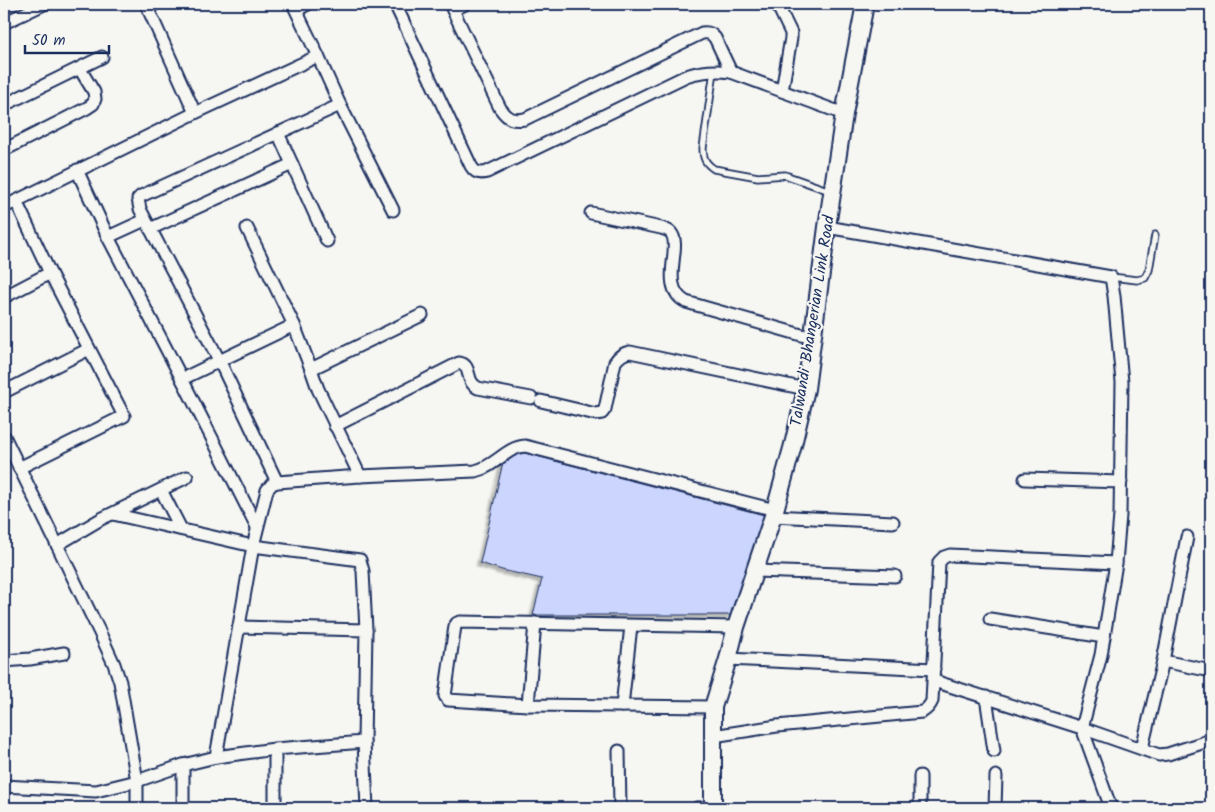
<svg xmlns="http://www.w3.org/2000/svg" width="1215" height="812" viewBox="0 0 1215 812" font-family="Kalam,sans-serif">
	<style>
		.building { fill: #ccd5fd; stroke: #1b2f5e; filter: url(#shadow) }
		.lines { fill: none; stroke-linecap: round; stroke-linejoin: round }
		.lane-casing { stroke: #1b2f5e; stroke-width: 9 }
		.street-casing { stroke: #1b2f5e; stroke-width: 15 }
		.secondary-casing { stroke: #1b2f5e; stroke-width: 20 }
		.lane { stroke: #f6f6f2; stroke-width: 5.5 }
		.street { stroke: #f6f6f2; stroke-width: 11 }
		.secondary { stroke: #f6f6f2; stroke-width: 16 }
		.labels { text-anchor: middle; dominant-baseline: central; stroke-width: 4.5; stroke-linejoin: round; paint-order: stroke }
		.street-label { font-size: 16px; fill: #1b2f5e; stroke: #f6f6f2 }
	</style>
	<defs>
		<filter id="shadow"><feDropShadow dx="-3.5" dy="3.5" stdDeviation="1" flood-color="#0004"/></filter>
	</defs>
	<rect width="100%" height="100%" fill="#f6f6f2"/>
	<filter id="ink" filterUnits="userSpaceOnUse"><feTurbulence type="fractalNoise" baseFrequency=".02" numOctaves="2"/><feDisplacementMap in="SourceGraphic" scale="10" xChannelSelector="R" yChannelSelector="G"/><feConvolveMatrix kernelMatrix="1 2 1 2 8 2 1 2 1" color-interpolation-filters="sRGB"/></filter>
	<g filter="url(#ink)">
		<!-- building -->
		<polygon class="building" points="521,452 764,515 731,615 533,615 542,579 502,570 480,563 503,462"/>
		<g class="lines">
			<defs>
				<g id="lane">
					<path d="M714 71 703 148C703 158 705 163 714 169L758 177 785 175 830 191"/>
					<polyline points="1111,277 1137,280 1145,278 1149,270 1155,235"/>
				</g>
				<g id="street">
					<polyline points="146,4 195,113"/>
					<polyline points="293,4 318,56"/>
					<path d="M395 4 471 166C475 173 480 174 487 172L686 76C701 71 715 70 731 72L844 114"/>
					<path d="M450 4 500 108C508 119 512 121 525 119L702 33C708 32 711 33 715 38L731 72"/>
					<polyline points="777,4 791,33 791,38 782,91"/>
					<polyline points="297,10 308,4"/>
					<polyline points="453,10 465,4"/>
					<polyline points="4,23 44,4"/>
					<polyline points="4,105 102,57"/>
					<polyline points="278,133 327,241"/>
					<polyline points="4,150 87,108 93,104 95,99 94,92 80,69"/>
					<polyline points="77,170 108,237 182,379 257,527"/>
					<polyline points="16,201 50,273"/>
					<polyline points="4,207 195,113 318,56 340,105 393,210"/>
					<path d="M591 213 661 228C664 229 669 230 671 233 683 246 658 287 686 302L812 338"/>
					<polyline points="827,227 1111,277 1114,296 1122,382 1120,515 1116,563 1101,655 1082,728 1111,808"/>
					<polyline points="150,229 292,164"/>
					<polyline points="108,237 145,220"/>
					<polyline points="4,297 50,273 124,416 19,468"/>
					<polyline points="294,325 311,369"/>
					<polyline points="182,379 294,325 247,228"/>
					<polyline points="4,392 89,349"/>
					<path d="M541 401 596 414 602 413 605 409 615 362C619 356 623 353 630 352L806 389"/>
					<path d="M335 426 459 363C473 365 464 381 478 388L531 398"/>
					<polyline points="4,436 99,631 114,664 120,682 137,781 137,808"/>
					<polyline points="360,476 318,389 311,369 422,315"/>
					<polyline points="1025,479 1121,482"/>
					<polyline points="277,482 219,360 140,209 138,199 141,196 340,105"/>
					<polyline points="161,490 181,529"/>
					<polyline points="113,514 253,546 360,560 363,571 366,630"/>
					<polyline points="773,516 893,522"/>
					<polyline points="57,545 101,519 187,477"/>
					<polyline points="755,571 895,576"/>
					<polyline points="990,619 1104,637"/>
					<polyline points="239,627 366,630 364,742"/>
					<polyline points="728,659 934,669"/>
					<polyline points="4,661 30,659 64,653"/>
					<polyline points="1163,661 1211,671"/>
					<polyline points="934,681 1082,728 1159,755 1168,754 1211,740"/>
					<polyline points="986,697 994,751"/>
					<polyline points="528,705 535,623"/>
					<polyline points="622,706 631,626"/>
					<polyline points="713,707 528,705 448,700 445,696 455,626 457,623 460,622 736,627"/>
					<path d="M713 736 777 726 922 712C927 709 930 706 932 701L939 562 944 557 950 555 1116 563"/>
					<polyline points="1142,748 1163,661 1187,537"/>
					<polyline points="619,751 620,808"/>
					<path d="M216 757 253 546 267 490 272 484 277 482 360 476 475 471C495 467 506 447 525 446L775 510"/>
					<polyline points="183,765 183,808"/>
					<polyline points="920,776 920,808"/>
					<polyline points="4,786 96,791 137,781 183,765 216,757 275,749 364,742 367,808"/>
					<polyline points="275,808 275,749"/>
					<polyline points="697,808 713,808"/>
					<polyline points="995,808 996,776"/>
				</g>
				<polyline id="secondary" points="713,808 713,707 728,659 736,627 775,510 793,445 806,389 827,227 844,114 865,4"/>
			</defs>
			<!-- lane casing -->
			<use href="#lane" class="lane-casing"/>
			<!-- street casing -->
			<use href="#street" class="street-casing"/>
			<!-- secondary casing -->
			<use href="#secondary" class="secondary-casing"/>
			<!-- lane -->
			<use href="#lane" class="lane"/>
			<!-- street -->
			<use href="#street" class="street"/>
			<!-- secondary -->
			<use href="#secondary" class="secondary"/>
		</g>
	</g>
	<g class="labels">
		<!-- street labels -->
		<g class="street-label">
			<text transform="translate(813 321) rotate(-81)">Talwandi Bhangerian Link Road</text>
		</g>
	</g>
	<!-- margin -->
	<rect width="1215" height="812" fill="none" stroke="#f6f6f2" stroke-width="20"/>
	<rect x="10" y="10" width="1195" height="792" fill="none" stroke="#1b2f5e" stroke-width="2" filter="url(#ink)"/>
	<!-- scale -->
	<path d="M25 45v8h84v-8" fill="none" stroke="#1b2f5e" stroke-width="2.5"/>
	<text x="32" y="45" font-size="15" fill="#1b2f5e" stroke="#f6f6f2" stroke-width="4" paint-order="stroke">50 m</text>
</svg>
